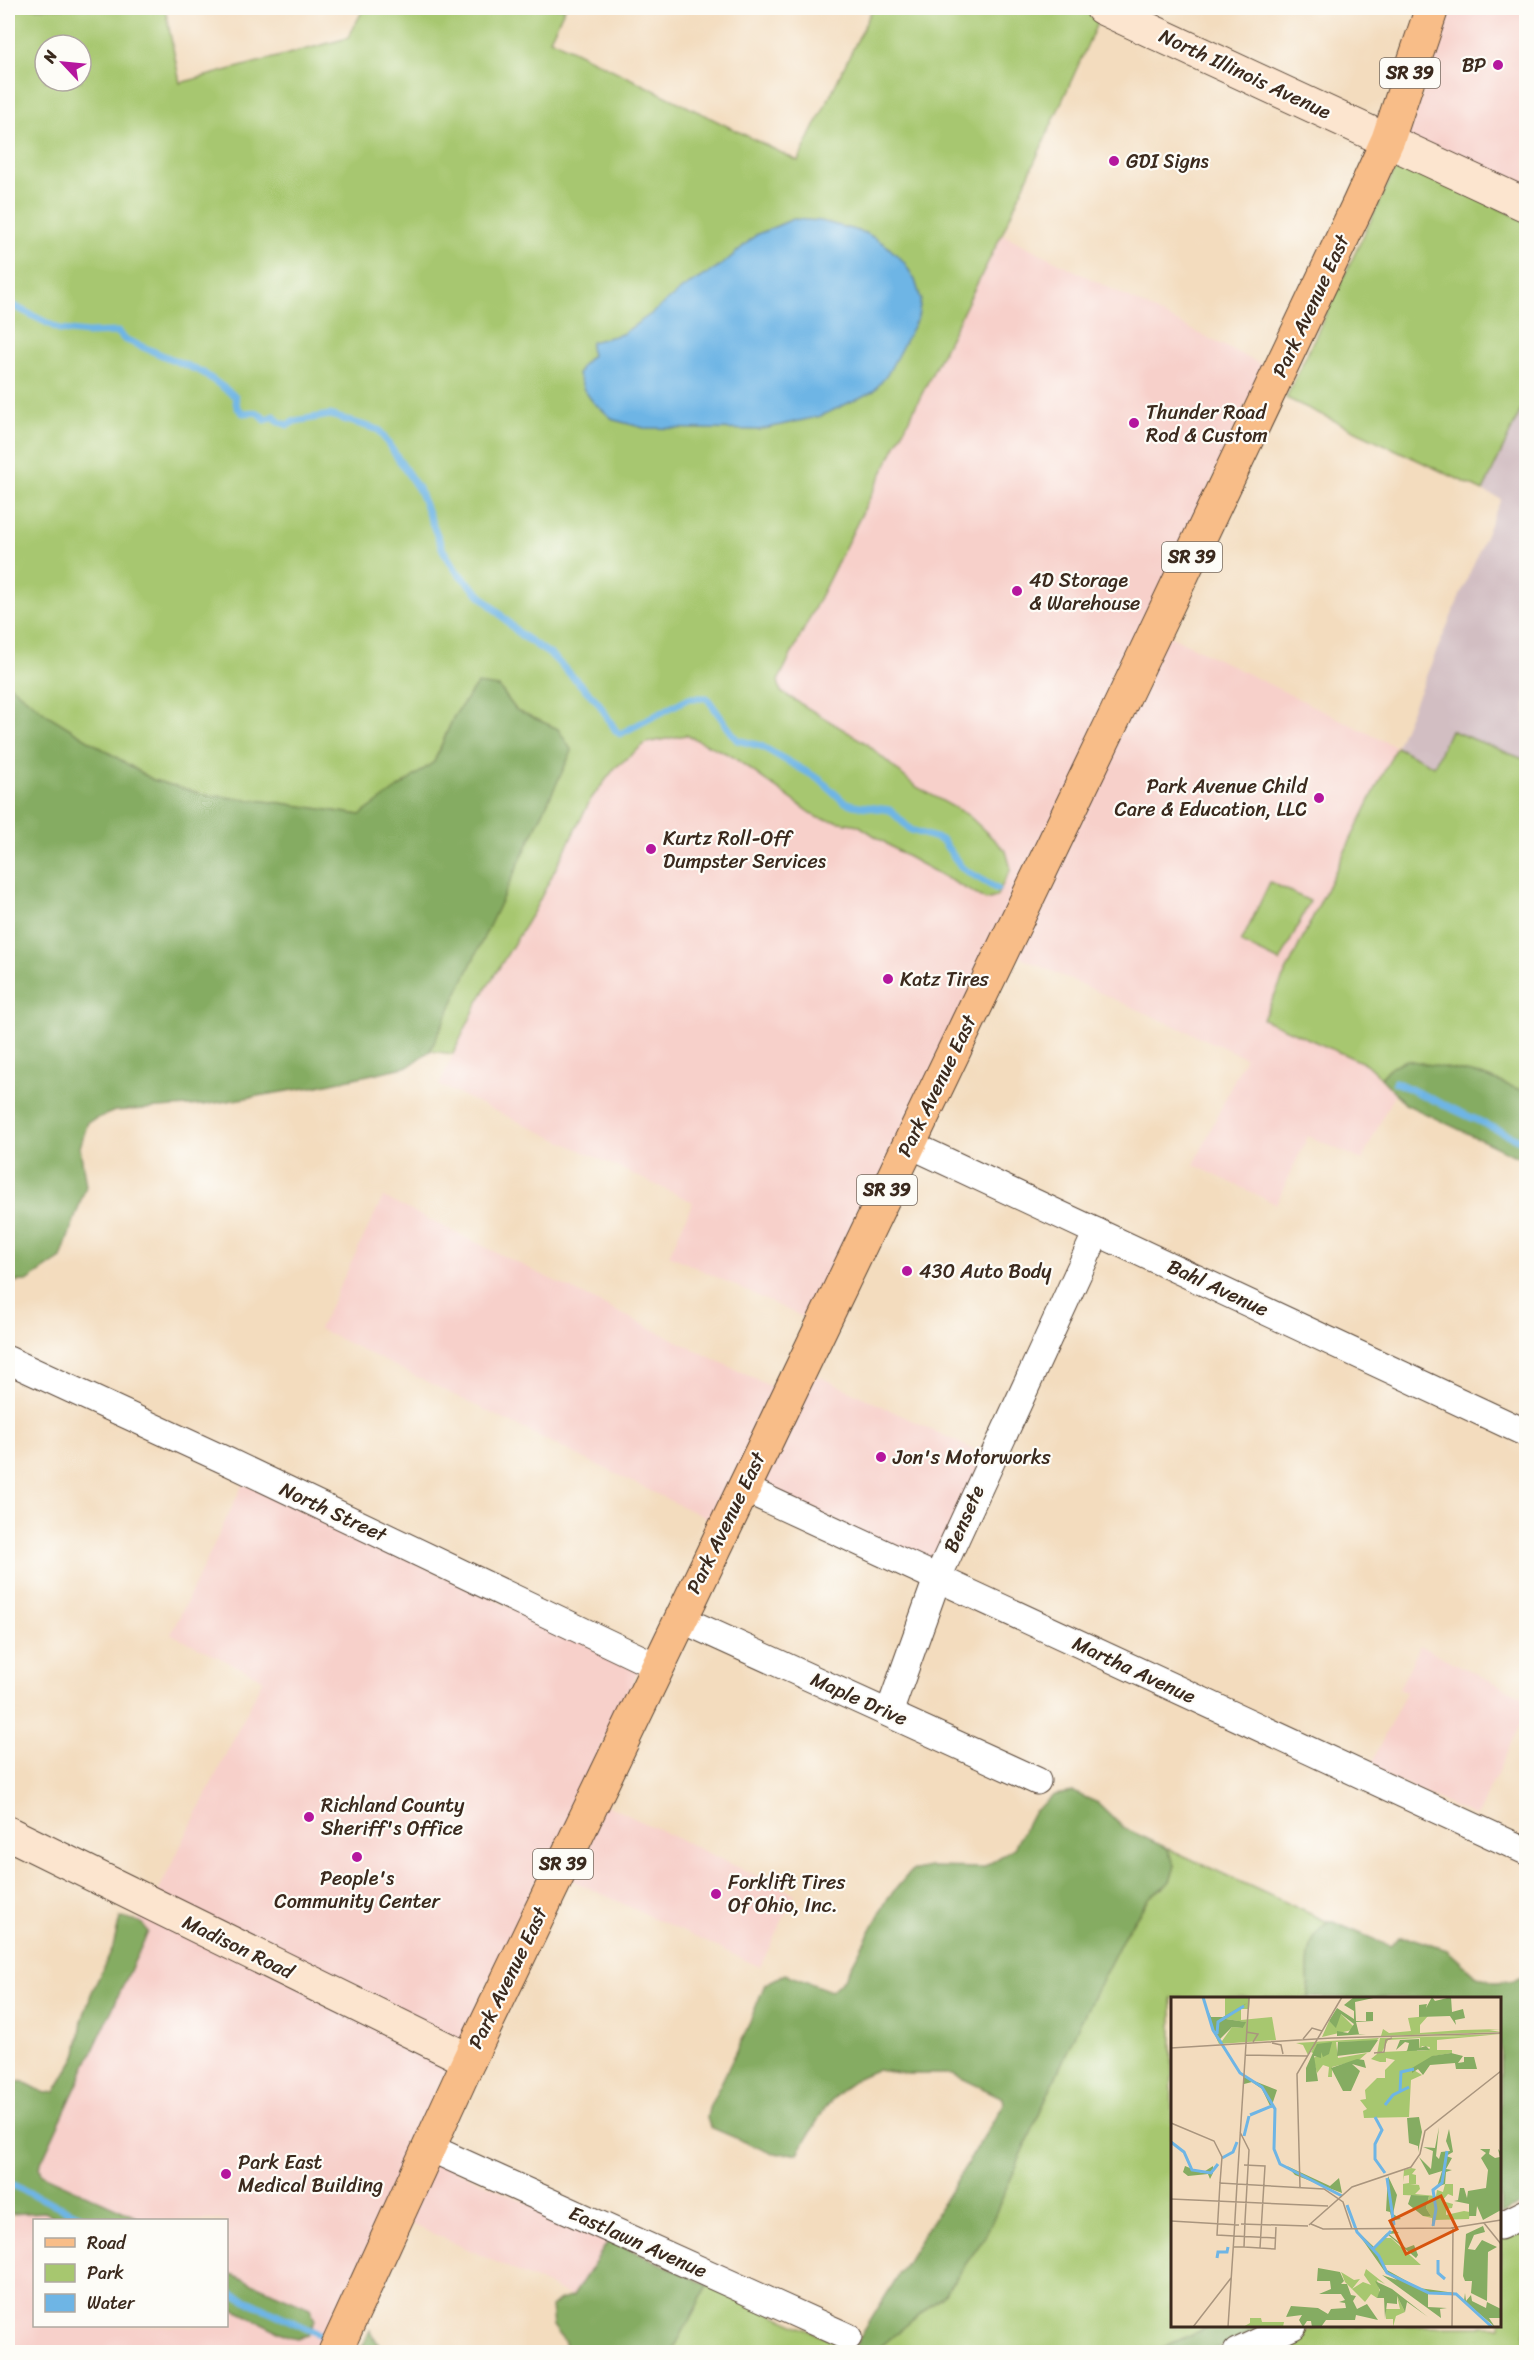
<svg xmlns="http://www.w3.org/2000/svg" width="1534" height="2360" viewBox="0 0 1534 2360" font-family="Sriracha,sans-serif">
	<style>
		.built { fill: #f7d0ca }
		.industrial { fill: #d2bec2 }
		.green { fill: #a7c76f; stroke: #717846; stroke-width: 1.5; fill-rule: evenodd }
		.forest { fill: #85ac62; stroke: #606b40; stroke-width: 1.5 }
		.water { fill: #6eb5e5; stroke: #547082; stroke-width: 1.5 }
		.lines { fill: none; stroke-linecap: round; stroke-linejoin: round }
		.stream { stroke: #6eb5e5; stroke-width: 7 }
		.street-casing { stroke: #574536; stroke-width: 29 }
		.secondary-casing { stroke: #574536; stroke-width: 35 }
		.primary-casing { stroke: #574536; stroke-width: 35 }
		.street { stroke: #fff; stroke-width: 27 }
		.secondary { stroke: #fce5cf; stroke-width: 33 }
		.primary { stroke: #f8bd88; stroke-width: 33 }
		.poi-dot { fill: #b5179e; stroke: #fdfcf7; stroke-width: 2 }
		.labels { text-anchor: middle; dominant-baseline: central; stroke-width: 4.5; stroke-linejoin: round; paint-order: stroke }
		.shield { fill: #fdfcf7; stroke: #75695f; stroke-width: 1.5 }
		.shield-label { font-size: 18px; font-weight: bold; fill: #3b2a1e }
		.poi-label { font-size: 20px; fill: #3b2a1e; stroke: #fdfcf7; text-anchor: start }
		.street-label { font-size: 20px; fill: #3b2a1e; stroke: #fdfcf7 }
		.inset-river { fill: none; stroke: #6eb5e5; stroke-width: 3 }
		.inset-road { fill: none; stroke: #a9957e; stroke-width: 1.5 }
		.view { fill: #d7540e; fill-opacity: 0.15; stroke: #d7540e; stroke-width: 3 }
		.inset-edge { fill: none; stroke: #3b2a1e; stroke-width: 3 }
	</style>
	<rect width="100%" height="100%" fill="#fdfcf7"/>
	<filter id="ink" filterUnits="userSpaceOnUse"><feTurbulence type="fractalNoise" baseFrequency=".0167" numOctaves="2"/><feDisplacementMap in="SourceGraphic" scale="12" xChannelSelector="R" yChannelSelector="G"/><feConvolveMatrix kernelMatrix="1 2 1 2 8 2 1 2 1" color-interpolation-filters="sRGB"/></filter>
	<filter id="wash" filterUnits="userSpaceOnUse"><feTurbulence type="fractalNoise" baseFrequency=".008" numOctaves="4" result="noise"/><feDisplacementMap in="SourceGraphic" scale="24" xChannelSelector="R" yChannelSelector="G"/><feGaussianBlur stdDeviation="1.35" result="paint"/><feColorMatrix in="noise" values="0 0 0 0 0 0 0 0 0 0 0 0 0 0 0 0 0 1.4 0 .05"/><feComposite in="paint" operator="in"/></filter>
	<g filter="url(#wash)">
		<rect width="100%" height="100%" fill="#f3dcbe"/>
		<!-- built -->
		<g class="built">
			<polygon points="1452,8 1526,8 1526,221 1399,161"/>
			<polygon points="1002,234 1264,366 1147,624 1396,747 1263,1019 1366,1064 1394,1094 1362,1160 1308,1136 1276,1204 1194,1165 1245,1057 992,945 811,1321 669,1255 693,1202 439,1085 479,1000 534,911 591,799 615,768 646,743 686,735 730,755 818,818 858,825 901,853 985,900 996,897 968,815 915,786 866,743 781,692 778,681"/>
			<polygon points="383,1197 798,1400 812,1373 989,1457 937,1568 737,1475 714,1522 319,1329"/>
			<polygon points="244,1482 640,1668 579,1792 795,1894 760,1967 543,1867 409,2149 609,2240 573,2297 412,2224 352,2352 8,2352 8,2307 10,2302 8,2300 8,2229 15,2214 45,2212 60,2220 34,2220 34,2326 226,2326 227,2306 288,2336 297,2338 310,2308 227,2272 226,2220 142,2220 41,2174 39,2167 148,1932 145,1925 136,1920 147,1914 263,1679 171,1634"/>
			<polygon points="1420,1646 1526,1698 1526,1713 1476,1817 1369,1768 1406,1692 1399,1689"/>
		</g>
		<!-- industrial -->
		<polygon class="industrial" points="1526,399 1526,760 1451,730 1434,766 1396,747 1501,499 1483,491"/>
		<!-- green -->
		<g class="green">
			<path d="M8 8H165L180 83 348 38 364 8H565L550 39 798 161 873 8H1080L1100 17 1002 234 778 681 781 692 866 743 915 786 968 815 1006 851 1011 869 996 897 986 900 901 853 858 825 818 818 730 755 686 735 646 743 615 768 591 799 534 911 479 1000 453 1054 430 1051 455 996 558 729 516 710 499 687 454 716 434 762 361 815 281 803 206 795 153 780 49 716 8 684ZM45 45H81V81H45Z"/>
			<polygon points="1399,161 1526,221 1526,399 1483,491 1286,398"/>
			<polygon points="1450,730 1526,760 1526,1092 1481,1075 1392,1066 1381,1078 1366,1064 1263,1019 1396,747 1434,766"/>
			<polygon points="1270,882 1310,901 1280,962 1241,943"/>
			<path d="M1167 1848 1328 1922C1304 1940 1308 1972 1309 1998H1172V2326H1210L1153 2352H874L945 2293 985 2237 1076 2031 1126 1932 1150 1897 1170 1882 1175 1865Z"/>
			<polygon points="1526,2226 1526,2352 1263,2352 1319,2326 1500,2326 1500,2239"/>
			<polygon points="708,2285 852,2350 850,2352 672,2352"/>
		</g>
		<!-- forest -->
		<g class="forest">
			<polygon points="8,684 49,716 153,780 206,795 281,803 360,815 434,762 454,716 477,684 499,687 516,710 558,729 572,751 430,1051 409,1066 318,1086 203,1105 115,1111 88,1122 80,1147 86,1186 61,1258 27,1281 8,1282"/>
			<polygon points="1407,1060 1481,1075 1526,1092 1526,1161 1405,1104 1381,1078 1392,1066"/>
			<polygon points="1073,1792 1098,1803 1124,1828 1167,1848 1175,1865 1170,1882 1150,1897 1126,1932 1076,2031 985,2237 945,2293 874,2352 851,2352 1004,2104 1003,2098 953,2074 908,2074 876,2070 860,2077 842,2090 825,2108 798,2153 773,2154 710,2127 707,2118 709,2108 744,2036 765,1984 785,1974 831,1991 845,1978 888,1898 911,1871 929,1867 983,1868 1014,1848 1033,1812 1055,1795"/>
			<path d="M120 1918C132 1919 143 1920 148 1932L39 2167 41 2174 142 2220H60L45 2212 8 2214V2080L24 2082 45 2093 55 2092 77 2054 82 2021 91 1994 113 1947Z"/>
			<path d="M1328 1922H1333L1390 1946 1399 1938 1414 1939 1447 1950 1475 1975 1494 1982 1513 1981 1526 1975V2202L1500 2214V1998H1309C1308 1971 1303 1940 1328 1922Z"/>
			<polygon points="609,2240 708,2285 672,2352 565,2352 565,2342 553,2326 551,2307 558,2301 573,2296"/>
			<polygon points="227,2272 310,2308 315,2320 308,2335 297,2338 288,2336 227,2306"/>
			<polygon points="1210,2326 1266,2326 1210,2352 1153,2352"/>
			<polygon points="370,2330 383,2352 360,2352"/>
		</g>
		<!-- water -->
		<polygon class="water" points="793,219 821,221 866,233 886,245 904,262 915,280 921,299 918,317 887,375 874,391 821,416 759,430 644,428 614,420 593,402 584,390 578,374 582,365 592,355 590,348 591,342 622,334 651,314 683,288 723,264 756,235"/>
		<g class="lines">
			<!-- stream -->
			<g class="stream">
				<path d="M8 303 61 330 87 333 118 332 124 339 202 372 235 396 237 407 243 413C253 412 259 410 265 420L274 416 279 422 288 425 295 421 330 415 379 430 419 490 443 550 457 572 521 635 551 655 598 702 616 731 620 734 689 698H707L737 740 761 746 819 779 843 801 853 805 890 810 911 830 942 840 962 868 997 889"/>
				<polyline points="1395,1082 1526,1143"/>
				<polyline points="8,2183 89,2220"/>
				<polyline points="226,2291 330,2339"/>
			</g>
		</g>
	</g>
	<g filter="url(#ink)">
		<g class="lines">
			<defs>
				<g id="street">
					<polyline points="909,1144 1526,1433"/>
					<polyline points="8,1360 229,1462 658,1667"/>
					<polyline points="743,1488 1526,1851"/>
					<polyline points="681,1619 1037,1781"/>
					<polyline points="889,1713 937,1579 1097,1232"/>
					<polyline points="428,2147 848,2337"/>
					<polyline points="1500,2226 1526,2213"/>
					<polyline points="1237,2352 1293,2326"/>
				</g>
				<g id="secondary">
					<polyline points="1102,8 1526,205"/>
					<polyline points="8,1833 469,2060"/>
				</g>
				<polyline id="primary" points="335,2352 469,2060 1116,714 1359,203 1388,139 1432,8"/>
			</defs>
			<!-- street casing -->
			<use href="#street" class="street-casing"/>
			<!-- secondary casing -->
			<use href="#secondary" class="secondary-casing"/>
			<!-- primary casing -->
			<use href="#primary" class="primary-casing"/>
			<!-- street -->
			<use href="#street" class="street"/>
			<!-- secondary -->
			<use href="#secondary" class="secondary"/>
			<!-- primary -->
			<use href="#primary" class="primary"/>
		</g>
	</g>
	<!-- markers -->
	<g class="poi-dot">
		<circle cx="1498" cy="65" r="6"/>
		<circle cx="1114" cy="161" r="6"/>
		<circle cx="1134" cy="423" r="6"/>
		<circle cx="1017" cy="591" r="6"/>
		<circle cx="1319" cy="798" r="6"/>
		<circle cx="651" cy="849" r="6"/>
		<circle cx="888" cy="979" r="6"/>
		<circle cx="907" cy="1271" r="6"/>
		<circle cx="881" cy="1457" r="6"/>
		<circle cx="309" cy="1817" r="6"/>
		<circle cx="357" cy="1857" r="6"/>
		<circle cx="716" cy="1894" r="6"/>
		<circle cx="226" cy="2174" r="6"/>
	</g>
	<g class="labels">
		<!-- shield labels -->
		<g class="shield">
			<rect x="1380" y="58" width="60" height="30" rx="4.5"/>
			<rect x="1162" y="542" width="60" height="30" rx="4.5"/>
			<rect x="857" y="1175" width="60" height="30" rx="4.5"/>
			<rect x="533" y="1849" width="60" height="30" rx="4.5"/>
		</g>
		<g class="shield-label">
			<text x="1410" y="73">SR 39</text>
			<text x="1192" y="557">SR 39</text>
			<text x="887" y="1190">SR 39</text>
			<text x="563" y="1864">SR 39</text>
		</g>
		<!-- poi labels -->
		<g class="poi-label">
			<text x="1486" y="65" text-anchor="end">BP</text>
			<text x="1126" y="161">GDI Signs</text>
			<text x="1146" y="412">Thunder Road<tspan x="1146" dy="23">Rod &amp; Custom</tspan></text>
			<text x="1029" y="580">4D Storage<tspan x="1029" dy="23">&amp; Warehouse</tspan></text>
			<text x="1307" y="786" text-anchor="end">Park Avenue Child<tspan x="1307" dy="23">Care &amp; Education, LLC</tspan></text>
			<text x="663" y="838">Kurtz Roll-Off<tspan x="663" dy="23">Dumpster Services</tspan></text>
			<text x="900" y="979">Katz Tires</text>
			<text x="919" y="1271">430 Auto Body</text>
			<text x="893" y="1457">Jon's Motorworks</text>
			<text x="321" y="1805">Richland County<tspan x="321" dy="23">Sheriff's Office</tspan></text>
			<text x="357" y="1878" text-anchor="middle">People's<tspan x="357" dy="23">Community Center</tspan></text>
			<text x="728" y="1882">Forklift Tires<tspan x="728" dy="23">Of Ohio, Inc.</tspan></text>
			<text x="238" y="2162">Park East<tspan x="238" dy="23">Medical Building</tspan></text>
		</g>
		<!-- street labels -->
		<g class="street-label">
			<text transform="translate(1245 74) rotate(25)">North Illinois Avenue</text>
			<text transform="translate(1311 306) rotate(-65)">Park Avenue East</text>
			<text transform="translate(937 1086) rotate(-64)">Park Avenue East</text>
			<text transform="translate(1218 1288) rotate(25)">Bahl Avenue</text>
			<text transform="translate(333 1512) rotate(25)">North Street</text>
			<text transform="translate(964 1519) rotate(-66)">Bensete</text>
			<text transform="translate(726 1523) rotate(-64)">Park Avenue East</text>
			<text transform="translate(1134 1670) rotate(25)">Martha Avenue</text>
			<text transform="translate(859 1699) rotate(24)">Maple Drive</text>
			<text transform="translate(238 1947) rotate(26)">Madison Road</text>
			<text transform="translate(508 1978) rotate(-64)">Park Avenue East</text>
			<text transform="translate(638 2242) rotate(24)">Eastlawn Avenue</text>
		</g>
	</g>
	<!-- overview -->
	<g transform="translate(1171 1997)">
		<rect width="330" height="330" fill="#f3dcbe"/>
		<path d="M54 0H79L78 12H70V23L101 20 105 43 48 47 43 36 51 44 61 30 72 31 74 25 55 22 60 16 54 19ZM169 16 185 32 151 40 158 24 165 30ZM257 19 249 28V36L291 33 330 32 318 33 330 35 210 39 212 32 218 36 240 34 237 21ZM330 37 266 43V53H281V60L280 56 263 59 241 72 251 78 240 83 238 120 193 121 192 114 196 112 189 103 195 102 194 93 206 81H214V73L224 63 215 61V65H209L200 62 206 57 209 41 302 39 210 40ZM249 41 248 53 251 49 259 50 258 53 246 54 244 48 235 54 211 55 217 43ZM208 41 205 44 165 45 167 61 196 56 188 63 161 70V80H157L158 70 152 68 146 76 142 61 147 59 140 55 143 49 137 58 132 48 125 46ZM240 171 245 172 241 177 245 178V187H239L248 188 249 192 244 197 265 199 266 193 272 195 274 187H282V199L277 197 271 204 282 207 281 211 275 212V218L293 214 299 215 298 222 264 223 261 230V221L252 219H260L255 211 258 199 232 198V187L238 186V178L233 179 232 185 233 173ZM213 241H220L250 268H213L203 251ZM195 272 214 287 206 283 209 296 206 301 200 297 194 305 174 285 170 275 183 283 189 282 181 292 192 285 200 288 193 278ZM226 299 234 315 225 319 222 330V322H215V312H229ZM79 321H90L91 325H113L112 330H72L79 326Z" fill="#a7c76f" fill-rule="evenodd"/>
		<path d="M31 0 40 20H52L76 6 55 22 75 25 72 31 61 30 47 44ZM183 0H207L184 5 185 24H195V15H202V24L185 25 188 37H195L166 39V34L177 36 183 27 170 17 165 31 158 24 166 11 183 22V14L173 8ZM261 0 264 4 280 0 281 15 292 12 294 21 284 23 285 28 279 19 248 20V8L256 7 255 11ZM248 42V51L255 49 259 53 218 55 236 54 238 46 234 45 225 53 229 43ZM207 43 199 55 166 59 167 45ZM161 45 158 57 152 60 150 55V61L143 59 147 84 135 85V71L146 47ZM280 56 292 59 287 66 293 65V60H303L306 72H285L284 66 259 68 252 78 247 72 241 76V71L261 59ZM186 62 193 63 195 71 181 67 189 74 180 94H172L160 71ZM73 80 106 93 100 111 91 92 81 85 73 87ZM248 120 251 135 247 155V149L238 146 236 121ZM268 130 265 159 268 162 270 155 279 154 275 144 278 132 282 155 275 159 281 161 275 172 281 173 275 175 274 187 266 190 271 174 258 178 248 160 260 172 262 154 252 150 264 151ZM309 152H319L318 157 324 161 329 160 327 152 330 155V213L312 223 306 209 305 219H298V207L283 204 287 203 289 191H293L296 201 297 194 315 191 317 173 310 161 315 156ZM14 169 31 176 42 169V176L39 182 37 177 17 179 12 175ZM116 169 159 189 168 181 171 196 124 178ZM217 179 226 198 222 217 230 222 224 223 223 230 219 215 215 214ZM240 198 258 199 255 211 260 219H252L237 207ZM312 229 314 235 303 238 297 252 304 253 311 243 326 250 317 255 316 304 300 296 301 284H294L292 279 295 237ZM184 232 203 250 215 237 223 233 228 236 218 237 235 251 243 248 247 258 245 261 216 237 203 251 216 273 248 291 284 296 293 304 294 296 295 304 300 298 301 304 315 311 316 305 330 312 329 321H318L324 330 285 297H257V310L276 311 269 312 270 321 211 278 226 283 214 275ZM147 271 169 275 173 284 170 287H176L180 298 185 299 182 304 186 312 196 307 207 323 185 318 184 323H155L150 330H141L140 324H136L132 330 128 323 131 318 115 320 120 309 147 311 157 317 160 312 175 311 174 306 168 305 174 303 170 297H148L160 292 159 284H146ZM204 284 221 292 257 320 236 305 234 315 226 299V307L216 306 214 322 213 301H206L209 293Z" fill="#85ac62"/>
		<path class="inset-river" d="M32 0 42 33 69 76 91 90 104 112 103 152 109 167 171 199M46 37 47 25 73 9M229 94 230 75 243 72M214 108 222 98 238 90M79 118 101 109M204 120 211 133 204 147V162L214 176M73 139 78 119M0 145 13 155 21 173 40 176 47 167M51 161 62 155 66 145M216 181 223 228M176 208 186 235 208 259 216 276 258 296 285 297 321 330M262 229 265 212 262 193 271 186 276 154M202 252 220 234M46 261 47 255H56L57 250M267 263V276L274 282"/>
		<path class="inset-road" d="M75 35 87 37 82 45M132 42 141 31 151 34M101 46 110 48 112 57M0 51 161 41 330 36M203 56 213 55 215 43 221 41M74 58 137 59M0 126 43 144 51 160 49 186M73 168 94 169 89 251M129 190 126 77 171 0M0 202 157 209M0 224 68 228M313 226 330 247M70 227 137 229M140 227 152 232 280 231 330 223M138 228 181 190 240 170 249 157 254 134 330 74M104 241 63 239 66 187 153 192 172 205 181 232M62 250H73L74 224 78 153 69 135M73 250 104 252 105 230M22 330 60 281M57 330 63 239 46 238 49 186 66 187 78 0M281 330 282 231"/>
		<path class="view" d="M270 199 286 232 235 257 219 224Z"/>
		<rect width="330" height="330" class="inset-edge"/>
	</g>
	<!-- margin -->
	<rect width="1534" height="2360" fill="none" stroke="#fdfcf7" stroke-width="30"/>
	<!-- legend -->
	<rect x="33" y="2219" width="195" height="108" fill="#fdfcf7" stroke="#afa8a0" stroke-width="1.5"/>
	<rect x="45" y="2238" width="30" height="9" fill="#f8bd88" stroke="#afa8a0" stroke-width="1.5"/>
	<text x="87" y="2249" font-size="18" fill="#3b2a1e">Road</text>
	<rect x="45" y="2264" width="30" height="18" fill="#a7c76f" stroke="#afa8a0" stroke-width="1.5"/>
	<text x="87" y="2279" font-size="18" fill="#3b2a1e">Park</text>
	<rect x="45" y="2294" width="30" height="18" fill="#6eb5e5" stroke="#afa8a0" stroke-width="1.5"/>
	<text x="87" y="2309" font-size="18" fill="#3b2a1e">Water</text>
	<!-- north arrow -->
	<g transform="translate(63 63) rotate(296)"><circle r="28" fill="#fdfcf7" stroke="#afa8a0" stroke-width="1.5"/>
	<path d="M0-4.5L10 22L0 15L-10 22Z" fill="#b5179e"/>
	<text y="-9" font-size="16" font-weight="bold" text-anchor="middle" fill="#3b2a1e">N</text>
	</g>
</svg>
